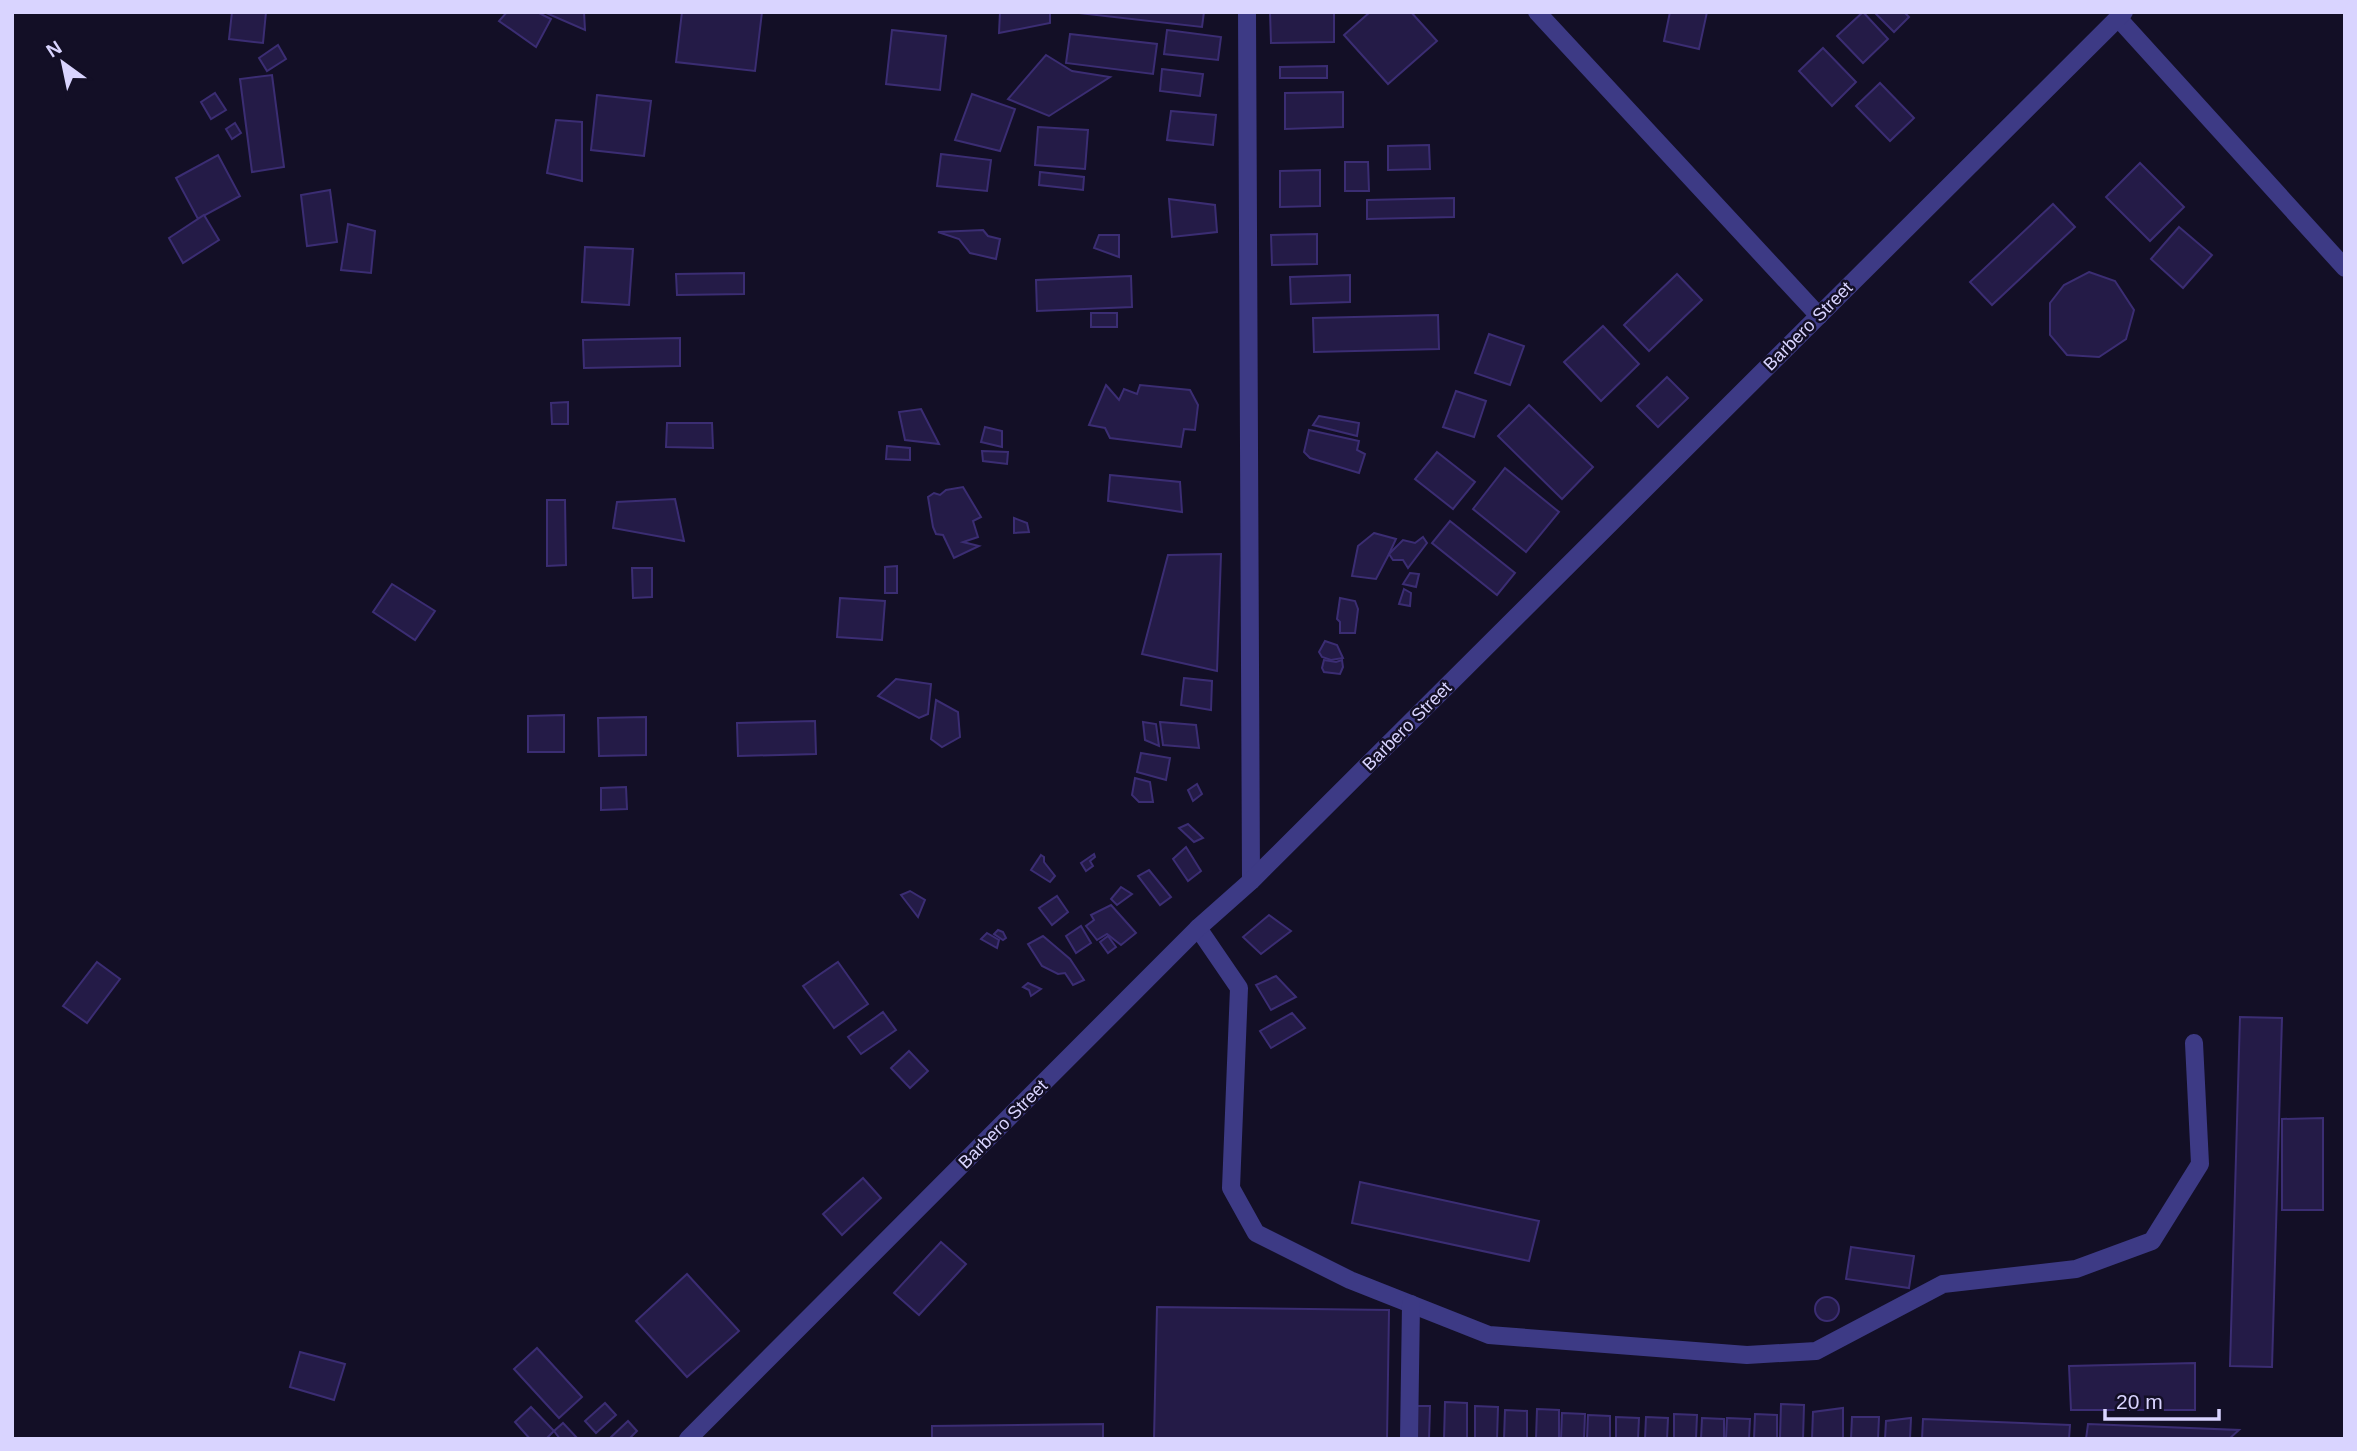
<svg xmlns="http://www.w3.org/2000/svg" width="2357" height="1451" viewBox="0 0 2357 1451" font-family="Arial,sans-serif">
	<style>
		.building { fill: #241b47; stroke: #3b2d73; stroke-width: 2 }
		.lines { fill: none; stroke-linecap: round; stroke-linejoin: round }
		.minor { stroke: #3d3a85; stroke-width: 18 }
		.labels { text-anchor: middle; dominant-baseline: central; stroke-width: 5; stroke-linejoin: round; paint-order: stroke }
		.street-label { font-size: 18px; fill: #d9d4ff; stroke: #130f26 }
	</style>
	<rect width="100%" height="100%" fill="#130f26"/>
	<!-- building -->
	<g class="building">
		<polygon points="232,12 266,12 263,43 229,39"/>
		<polygon points="507,12 537,12 551,19 536,47 499,21"/>
		<polygon points="544,12 584,12 585,30"/>
		<polygon points="682,12 762,12 755,71 676,62"/>
		<polygon points="1000,12 1050,12 1050,23 999,33"/>
		<polygon points="1070,12 1204,12 1202,27"/>
		<polygon points="1270,12 1334,12 1334,42 1271,43"/>
		<polygon points="1370,12 1411,12 1437,41 1388,84 1344,35"/>
		<polygon points="1670,12 1707,12 1699,49 1664,41"/>
		<polygon points="1863,12 1888,39 1863,63 1837,36"/>
		<polygon points="1904,12 1909,17 1894,32 1875,13"/>
		<polygon points="892,30 946,36 940,90 886,84"/>
		<polygon points="1167,30 1221,37 1218,60 1164,54"/>
		<polygon points="1070,34 1157,44 1153,74 1066,63"/>
		<polygon points="278,45 286,59 267,71 259,58"/>
		<polygon points="1823,48 1856,82 1832,106 1799,71"/>
		<polygon points="1046,55 1072,71 1110,77 1049,116 1008,99"/>
		<polygon points="1327,66 1327,78 1280,78 1280,67"/>
		<polygon points="1162,69 1203,74 1200,96 1160,91"/>
		<polygon points="272,75 284,167 252,172 240,79"/>
		<polygon points="1880,83 1914,118 1890,141 1856,106"/>
		<polygon points="1343,92 1343,127 1285,129 1285,93"/>
		<polygon points="215,93 226,110 211,119 201,102"/>
		<polygon points="972,94 1015,109 1000,151 955,140"/>
		<polygon points="597,95 651,101 644,156 591,150"/>
		<polygon points="1171,111 1216,115 1213,145 1167,140"/>
		<polygon points="556,120 582,122 582,181 547,173"/>
		<polygon points="235,123 241,133 232,139 226,129"/>
		<polygon points="1038,127 1088,130 1085,169 1035,165"/>
		<polygon points="1429,145 1430,169 1388,170 1388,146"/>
		<polygon points="941,154 991,160 987,191 937,186"/>
		<polygon points="218,155 240,196 198,219 176,178"/>
		<polygon points="1345,162 1368,162 1369,191 1345,191"/>
		<polygon points="2140,163 2184,207 2150,241 2106,197"/>
		<polygon points="1320,170 1320,206 1280,207 1280,171"/>
		<polygon points="1040,172 1084,177 1083,190 1039,185"/>
		<polygon points="330,190 337,242 307,246 301,195"/>
		<polygon points="1454,198 1454,217 1367,219 1367,200"/>
		<polygon points="1169,199 1215,205 1217,232 1172,237"/>
		<polygon points="2053,204 2075,227 1992,305 1970,282"/>
		<polygon points="204,215 219,240 183,263 169,238"/>
		<polygon points="348,224 375,231 371,273 341,270"/>
		<polygon points="2179,227 2212,255 2183,288 2151,259"/>
		<polygon points="983,230 988,236 1000,239 996,259 970,253 959,239 938,232"/>
		<polygon points="1317,234 1317,264 1272,265 1271,235"/>
		<polygon points="1099,235 1119,235 1119,257 1094,248"/>
		<polygon points="585,247 633,249 629,305 582,302"/>
		<polygon points="2089,272 2115,281 2134,310 2126,339 2099,357 2067,355 2050,335 2050,303 2064,285"/>
		<polygon points="744,273 744,294 677,295 676,274"/>
		<polygon points="1677,274 1702,300 1649,351 1624,325"/>
		<polygon points="1350,275 1350,302 1291,304 1290,277"/>
		<polygon points="1131,276 1132,307 1037,311 1036,280"/>
		<rect x="1091" y="313" width="26" height="14"/>
		<polygon points="1438,315 1439,349 1314,352 1313,318"/>
		<polygon points="1603,326 1639,364 1601,401 1564,362"/>
		<polygon points="1489,334 1524,346 1510,385 1475,373"/>
		<polygon points="680,338 680,366 584,368 583,340"/>
		<polygon points="1667,377 1688,398 1658,427 1637,406"/>
		<polygon points="1106,385 1119,400 1124,389 1137,394 1140,385 1190,390 1198,405 1195,430 1184,429 1181,447 1110,438 1105,428 1089,425"/>
		<polygon points="1456,391 1486,401 1474,437 1443,427"/>
		<polygon points="568,402 568,424 552,424 551,403"/>
		<polygon points="1529,405 1593,467 1562,499 1498,436"/>
		<polygon points="921,409 939,444 905,440 899,412"/>
		<polygon points="1319,416 1359,423 1357,436 1313,425"/>
		<polygon points="667,423 712,423 713,448 666,447"/>
		<polygon points="985,427 1002,431 1002,447 981,442"/>
		<polygon points="1309,430 1359,441 1357,450 1365,454 1359,473 1310,458 1304,452"/>
		<polygon points="887,446 910,448 910,460 886,459"/>
		<polygon points="982,451 1008,452 1007,464 983,461"/>
		<polygon points="1437,452 1475,482 1453,509 1415,479"/>
		<polygon points="1505,468 1559,512 1526,552 1473,509"/>
		<polygon points="1110,475 1180,482 1182,512 1108,501"/>
		<polygon points="963,487 981,517 973,521 978,537 963,542 979,546 954,558 943,535 936,534 933,527 928,497 934,493 940,495 946,490"/>
		<polygon points="675,499 684,541 613,528 617,502"/>
		<polygon points="547,500 565,500 566,565 547,566"/>
		<polygon points="1014,518 1027,523 1029,532 1014,533"/>
		<polygon points="1450,521 1515,573 1497,595 1432,543"/>
		<polygon points="1374,533 1396,539 1389,554 1376,579 1352,576 1358,546"/>
		<polygon points="1423,537 1427,543 1408,568 1403,560 1393,560 1389,554 1403,540 1415,543"/>
		<polygon points="1221,554 1217,671 1142,654 1168,555"/>
		<polygon points="897,566 897,593 885,593 885,567"/>
		<polygon points="632,568 652,568 652,597 633,598"/>
		<polygon points="1410,573 1419,574 1416,587 1403,584"/>
		<polygon points="392,584 435,611 415,640 373,612"/>
		<polygon points="1404,589 1411,593 1410,606 1399,604"/>
		<polygon points="840,598 885,601 882,640 837,637"/>
		<polygon points="1340,598 1355,601 1358,609 1355,633 1340,633 1340,622 1337,619"/>
		<polygon points="1325,641 1337,645 1343,658 1331,660 1322,657 1319,652"/>
		<polygon points="1324,660 1336,662 1342,660 1343,667 1340,674 1324,672 1322,668"/>
		<polygon points="1184,678 1212,681 1211,710 1181,705"/>
		<polygon points="896,679 931,684 928,714 919,718 878,696"/>
		<polygon points="936,700 958,712 960,737 942,747 931,739"/>
		<polygon points="564,715 564,752 528,752 528,716"/>
		<polygon points="646,717 646,755 599,756 598,718"/>
		<polygon points="815,721 816,754 738,756 737,723"/>
		<polygon points="1143,722 1156,724 1159,746 1145,740"/>
		<polygon points="1160,722 1196,725 1199,748 1163,745"/>
		<polygon points="1141,753 1170,758 1166,780 1137,772"/>
		<polygon points="1135,778 1150,782 1153,802 1139,802 1132,795"/>
		<polygon points="1197,784 1202,794 1193,801 1188,790"/>
		<polygon points="626,787 627,809 601,810 601,788"/>
		<polygon points="1188,824 1203,838 1194,842 1179,828"/>
		<polygon points="1186,847 1201,871 1188,881 1173,859"/>
		<polygon points="1094,854 1095,857 1090,861 1093,866 1086,871 1081,863"/>
		<polygon points="1041,855 1044,857 1044,862 1055,876 1050,882 1031,870"/>
		<polygon points="1149,870 1171,897 1160,905 1138,876"/>
		<polygon points="1121,887 1132,894 1117,905 1111,899"/>
		<polygon points="910,891 925,900 918,917 901,895"/>
		<polygon points="1057,896 1068,912 1052,925 1039,908"/>
		<polygon points="1111,905 1136,933 1121,945 1107,934 1097,940 1086,926 1094,920 1091,915"/>
		<polygon points="1269,915 1291,931 1261,954 1243,937"/>
		<polygon points="1081,926 1091,943 1076,953 1066,936"/>
		<polygon points="998,930 1003,932 1006,938 1003,940 994,934"/>
		<polygon points="987,933 999,940 997,948 981,939"/>
		<polygon points="1043,936 1070,959 1084,980 1073,985 1065,973 1058,974 1042,966 1028,944"/>
		<polygon points="1108,936 1116,947 1108,953 1100,942"/>
		<polygon points="97,962 120,979 87,1023 63,1006"/>
		<polygon points="838,962 868,1004 834,1028 803,986"/>
		<polygon points="1276,976 1296,997 1271,1010 1256,985"/>
		<polygon points="1028,983 1041,989 1031,996 1029,990 1023,987"/>
		<polygon points="883,1012 896,1030 861,1054 848,1037"/>
		<polygon points="1292,1013 1305,1028 1271,1048 1260,1031"/>
		<polygon points="2240,1017 2282,1018 2272,1367 2230,1366"/>
		<polygon points="909,1051 928,1071 910,1088 891,1068"/>
		<polygon points="2323,1118 2323,1210 2282,1210 2282,1119"/>
		<polygon points="863,1178 881,1198 842,1235 823,1214"/>
		<polygon points="1360,1182 1539,1221 1529,1261 1352,1223"/>
		<polygon points="941,1242 966,1264 919,1315 894,1293"/>
		<polygon points="1851,1247 1914,1256 1909,1288 1846,1279"/>
		<polygon points="687,1274 739,1331 687,1377 636,1321"/>
		<circle cx="1827" cy="1309" r="12"/>
		<polygon points="1157,1307 1389,1310 1387,1439 1154,1439"/>
		<polygon points="537,1348 582,1397 559,1418 514,1369"/>
		<polygon points="300,1352 345,1364 334,1400 290,1387"/>
		<polygon points="2195,1363 2195,1410 2071,1410 2069,1366"/>
		<polygon points="1445,1402 1467,1403 1467,1439 1444,1439"/>
		<polygon points="605,1403 616,1415 596,1433 585,1421"/>
		<polygon points="1781,1404 1804,1405 1803,1439 1780,1439"/>
		<polygon points="1417,1406 1430,1406 1429,1439 1416,1439"/>
		<polygon points="1475,1406 1498,1407 1497,1439 1475,1439"/>
		<polygon points="531,1407 554,1431 546,1439 530,1439 515,1422"/>
		<polygon points="1843,1408 1843,1439 1812,1439 1813,1412"/>
		<polygon points="1537,1409 1559,1410 1559,1439 1536,1439"/>
		<polygon points="1505,1410 1527,1411 1527,1439 1504,1439"/>
		<polygon points="1562,1413 1585,1414 1584,1439 1561,1439"/>
		<polygon points="1674,1414 1697,1415 1696,1439 1674,1439"/>
		<polygon points="1755,1414 1777,1415 1777,1439 1754,1439"/>
		<polygon points="1588,1415 1610,1416 1610,1439 1587,1439"/>
		<polygon points="1616,1417 1639,1418 1638,1439 1616,1439"/>
		<polygon points="1646,1417 1668,1418 1667,1439 1645,1439"/>
		<polygon points="1852,1417 1879,1417 1878,1439 1851,1439"/>
		<polygon points="1702,1418 1724,1419 1724,1439 1701,1439"/>
		<polygon points="1727,1418 1750,1419 1749,1439 1726,1439"/>
		<polygon points="1911,1418 1910,1439 1885,1439 1886,1421"/>
		<polygon points="1923,1419 2070,1425 2069,1439 1922,1439"/>
		<polygon points="628,1421 637,1431 629,1439 609,1439"/>
		<polygon points="563,1423 578,1439 560,1439 554,1431"/>
		<polygon points="1103,1424 1103,1439 932,1439 932,1426"/>
		<polygon points="2088,1424 2239,1430 2229,1439 2086,1439"/>
	</g>
	<g class="lines">
		<!-- minor -->
		<g class="minor">
			<polyline points="1247,12 1251,881"/>
			<polyline points="1537,12 1819,316"/>
			<polyline points="2118,18 2345,268"/>
			<polyline points="1198,928 1239,988 1231,1188 1256,1233 1350,1280 1489,1335 1747,1355 1816,1351 1943,1284 2076,1269 2152,1241 2200,1164 2194,1043"/>
			<polyline points="688,1439 1198,928 1251,881 2124,12"/>
			<polyline points="1409,1439 1411,1304"/>
		</g>
	</g>
	<g class="labels">
		<!-- street labels -->
		<g class="street-label">
			<text transform="translate(1808 326) rotate(-45)">Barbero Street</text>
			<text transform="translate(1407 726) rotate(-45)">Barbero Street</text>
			<text transform="translate(1003 1124) rotate(-45)">Barbero Street</text>
		</g>
	</g>
	<!-- border -->
	<rect width="2357" height="1451" fill="none" stroke="#d9d4ff" stroke-width="28"/>
	<!-- north arrow -->
	<g transform="translate(63 63) rotate(327)" stroke="#130f26" stroke-width="5" paint-order="stroke">
	<path d="M0-5L12 26L0 18L-12 26Z" fill="#d9d4ff"/>
	<text y="-10" font-size="19" font-weight="bold" text-anchor="middle" fill="#d9d4ff">N</text>
	</g>
	<!-- scale -->
	<path d="M2105 1409v10h114v-10" fill="none" stroke="#d9d4ff" stroke-width="3.5"/>
	<text x="2116" y="1409" font-size="21" fill="#d9d4ff" stroke="#130f26" stroke-width="5" paint-order="stroke">20 m</text>
</svg>
